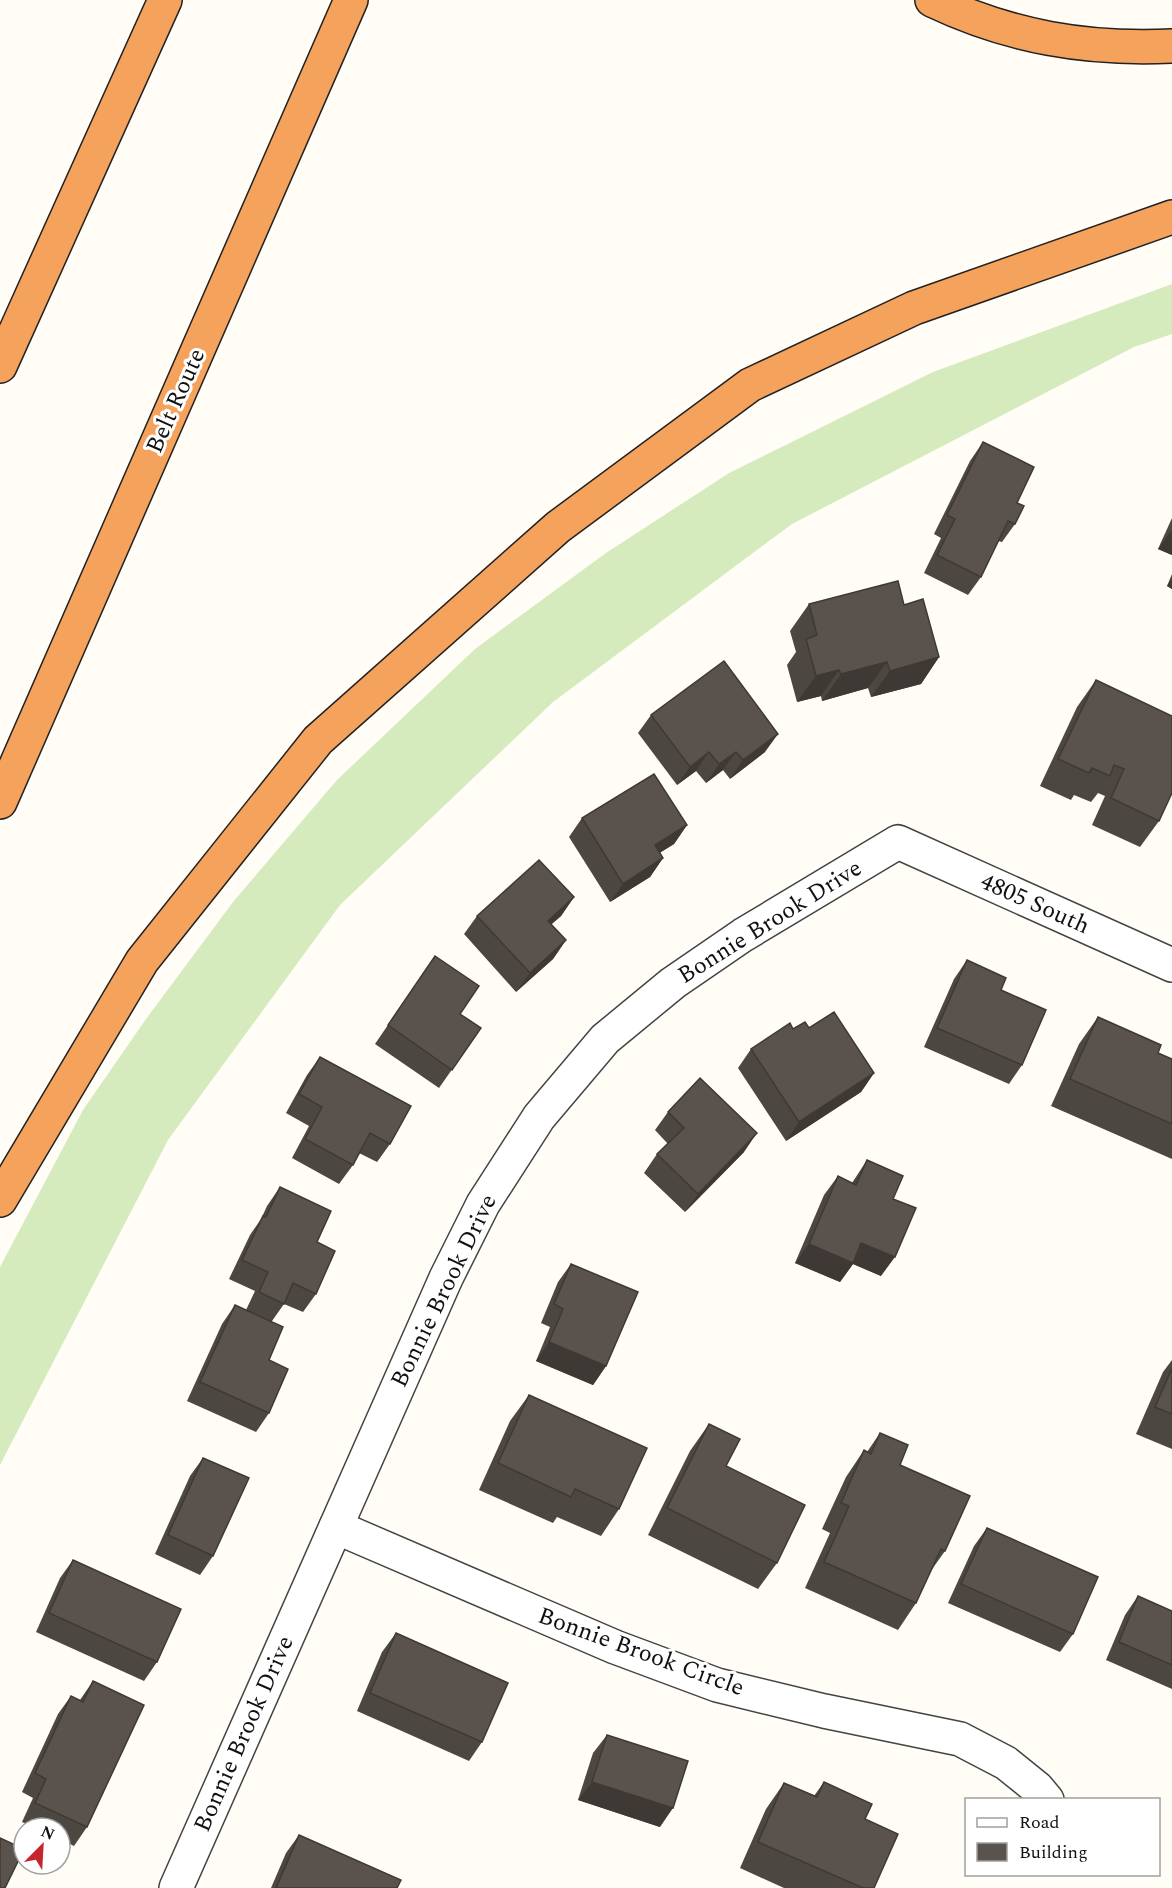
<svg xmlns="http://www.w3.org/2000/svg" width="1172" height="1888" viewBox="0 0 1172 1888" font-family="Spectral,serif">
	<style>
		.grass { fill: #d5ebbd }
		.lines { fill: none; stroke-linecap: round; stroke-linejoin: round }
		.minor-casing { stroke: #444; stroke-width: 36 }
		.highway-casing { stroke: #222; stroke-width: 36 }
		.minor { stroke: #fff; stroke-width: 33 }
		.highway { stroke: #f5a25d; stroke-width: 33 }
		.wall { fill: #4d4742 }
		.shaded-wall { fill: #3f3936 }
		.building { fill: #5a524d; stroke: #3f3936; stroke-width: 1.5 }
		.labels { text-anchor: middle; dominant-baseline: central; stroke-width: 6; stroke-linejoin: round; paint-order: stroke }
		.street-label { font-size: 24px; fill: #111; stroke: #fff }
	</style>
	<rect width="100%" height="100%" fill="#fffdf5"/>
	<!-- grass -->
	<polygon class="grass" points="1172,284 1172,334 1134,347 792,524 553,702 340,905 168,1140 0,1465 0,1267 83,1110 146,1019 233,902 337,780 475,649 606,553 729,473 933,372"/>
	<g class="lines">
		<defs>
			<g id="minor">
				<polyline points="336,1527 615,1647 717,1685 824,1711 960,1739 1006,1763 1037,1788 1047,1800"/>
				<polyline points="176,1888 446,1278 483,1204 539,1117 605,1039 673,983 743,935 898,842 1172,965"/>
			</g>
			<g id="highway">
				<path d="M932 0C1010 37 1086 50 1172 46"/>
				<polyline points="0,366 165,0"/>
				<polyline points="0,802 351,0"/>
				<polyline points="0,1200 142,961 318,740 558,527 750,385 914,308 1172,217"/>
			</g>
		</defs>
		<!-- minor casing -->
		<use href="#minor" class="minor-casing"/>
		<!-- highway casing -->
		<use href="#highway" class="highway-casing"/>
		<!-- minor -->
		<use href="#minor" class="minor"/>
		<!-- highway -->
		<use href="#highway" class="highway"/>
	</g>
	<!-- wall -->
	<g class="wall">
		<polygon points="983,442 1017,503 1015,524 1002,542 998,541 981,577 968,595 924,573 941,538 934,534 970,461"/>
		<polygon points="1172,518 1172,555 1158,549"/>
		<polygon points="1172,574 1172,589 1167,586"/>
		<polygon points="809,604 904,605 939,657 921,684 871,697 868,688 822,701 821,696 797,702 787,665 796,652 790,631"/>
		<polygon points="1096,680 1159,821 1140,847 1092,825 1105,796 1098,793 1091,802 1074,795 1071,800 1040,786 1077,707"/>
		<polygon points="651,715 765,752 730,779 723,770 706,783 696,771 677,785 638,733"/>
		<polygon points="582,818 687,825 674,844 659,853 663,858 650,877 610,902 569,837"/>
		<polygon points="574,897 561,916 551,924 566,940 553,959 516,992 464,934 477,916"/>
		<polygon points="435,956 460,1014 481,1028 439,1088 375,1044"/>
		<polygon points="967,960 1022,1065 1009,1084 924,1047 954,979"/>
		<polygon points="1098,1017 1158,1053 1172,1059 1172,1159 1051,1106 1079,1044"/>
		<polygon points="809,1028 874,1073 861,1092 786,1141 738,1068 751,1049 793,1029"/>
		<polygon points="320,1057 390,1144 377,1162 359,1153 353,1165 339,1184 292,1158 309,1126 286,1113 307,1075"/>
		<polygon points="668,1112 744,1152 685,1212 644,1173 657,1154 668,1144 655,1130"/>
		<polygon points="867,1160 893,1199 881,1276 853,1264 840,1282 795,1263 824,1195 838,1176 852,1183"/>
		<polygon points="280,1187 316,1294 303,1312 284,1304 272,1321 269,1360 269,1413 256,1432 187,1401 222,1324 235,1305 246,1310 255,1291 229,1279 250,1235 261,1219 267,1206"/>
		<polygon points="571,1264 606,1366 593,1385 536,1361 550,1327 541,1323 558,1282"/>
		<polygon points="1172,1360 1172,1449 1136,1434 1163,1372"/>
		<polygon points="529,1395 619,1509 601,1536 557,1517 553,1523 479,1490 510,1421"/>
		<polygon points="709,1424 726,1466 777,1563 758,1589 648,1535 690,1451"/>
		<polygon points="880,1433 900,1465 945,1551 930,1572 916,1603 898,1630 805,1588 830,1533 822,1529 846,1477 864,1450 867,1452"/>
		<polygon points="203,1458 213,1556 200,1575 155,1554 190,1476"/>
		<polygon points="987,1528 1073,1634 1060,1652 948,1603 974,1546"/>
		<polygon points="73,1560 157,1662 144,1681 36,1632 60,1578"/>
		<polygon points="1138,1596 1172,1611 1172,1689 1106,1660 1125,1615"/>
		<polygon points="396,1633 482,1742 469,1761 357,1711 382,1652"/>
		<polygon points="93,1681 87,1827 74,1846 60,1839 60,1828 36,1828 22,1822 33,1798 22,1792 58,1714 71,1696 80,1700"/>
		<polygon points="607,1735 660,1827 578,1800 593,1753"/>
		<polygon points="824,1782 865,1819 874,1888 784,1888 740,1868 766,1809 784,1783 814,1796"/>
		<polygon points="299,1835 397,1888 271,1888 286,1853"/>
	</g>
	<!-- shaded-wall -->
	<g class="shaded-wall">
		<polygon points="1171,531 1172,531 1172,555 1158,549"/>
		<polygon points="1172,579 1172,589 1167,586"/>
		<polygon points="939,657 921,684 871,697 890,671"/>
		<polygon points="887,662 868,688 822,701 841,674"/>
		<polygon points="839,670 821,696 797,702 816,676"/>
		<polygon points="778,734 765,752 730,779 743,760"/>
		<polygon points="709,752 696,771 677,785 690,767"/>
		<polygon points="736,752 723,770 706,783 719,764"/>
		<polygon points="687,825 674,844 642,864 655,845"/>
		<polygon points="663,858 650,877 610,902 623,884"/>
		<polygon points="574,897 561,916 535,939 548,921"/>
		<polygon points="566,940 553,959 516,992 530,973"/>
		<polygon points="874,1073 861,1092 786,1141 799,1122"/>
		<polygon points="757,1133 744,1152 685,1212 698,1194"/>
		<polygon points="861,1243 895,1257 881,1276 853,1264 840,1282 795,1263 809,1244"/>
		<polygon points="549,1342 606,1366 593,1385 536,1361"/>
		<polygon points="592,1782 673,1808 660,1827 578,1800"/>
	</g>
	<!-- building -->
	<g class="building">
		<polygon points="983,442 1034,467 1017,503 1024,506 1015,524 1008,521 981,577 937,555 955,519 947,515"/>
		<polygon points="898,581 904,605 923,599 939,657 890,671 887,662 841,674 839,670 816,676 806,639 817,635 809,604"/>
		<polygon points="724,661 778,734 743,760 736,752 719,764 709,752 690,767 651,715"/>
		<polygon points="1096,680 1172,716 1172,793 1159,821 1111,798 1124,769 1114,765 1110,776 1092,768 1089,773 1058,759"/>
		<polygon points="654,774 687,825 655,845 663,858 623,884 582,818"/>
		<polygon points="539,860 574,897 548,921 566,940 530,973 477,916"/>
		<polygon points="435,956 479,986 460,1014 481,1028 452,1070 388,1025"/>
		<polygon points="967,960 1006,978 1001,990 1046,1010 1022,1065 937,1028"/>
		<polygon points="834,1012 874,1073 799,1122 751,1049 790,1023 793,1029 805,1022 809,1028"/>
		<polygon points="1098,1017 1161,1045 1158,1053 1172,1059 1172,1124 1070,1079"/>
		<polygon points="320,1057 411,1106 390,1144 370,1133 353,1165 305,1139 322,1107 299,1094"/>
		<polygon points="700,1078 757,1133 698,1194 657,1154 684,1128 668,1112"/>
		<polygon points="867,1160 903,1176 893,1199 916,1208 895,1257 861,1243 853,1263 809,1244 838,1176 856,1185"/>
		<polygon points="280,1187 331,1211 317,1242 335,1251 316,1294 293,1283 284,1304 259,1292 268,1272 242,1260 263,1216 266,1217"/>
		<polygon points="571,1264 638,1292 606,1366 549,1342 563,1309 554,1304"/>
		<polygon points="235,1305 283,1327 269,1360 288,1369 269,1413 200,1382"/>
		<polygon points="1172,1368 1172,1414 1155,1407"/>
		<polygon points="529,1395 647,1448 619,1509 575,1489 571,1497 498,1463"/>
		<polygon points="709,1424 740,1439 726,1466 805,1505 777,1563 667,1508"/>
		<polygon points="880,1433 908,1445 900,1465 970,1496 945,1551 941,1549 916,1603 824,1562 849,1506 841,1503 864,1450 871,1454"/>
		<polygon points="203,1458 249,1478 213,1556 168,1535"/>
		<polygon points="987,1528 1098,1577 1073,1634 961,1584"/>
		<polygon points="73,1560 181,1609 157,1662 49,1613"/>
		<polygon points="1138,1596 1172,1611 1172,1665 1119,1642"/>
		<polygon points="396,1633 508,1683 482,1742 370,1693"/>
		<polygon points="93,1681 144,1705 87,1827 35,1803 46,1779 35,1773 71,1696 83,1702"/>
		<polygon points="607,1735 688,1761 673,1808 592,1782"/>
		<polygon points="824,1782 872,1804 865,1819 898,1834 874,1888 863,1888 758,1842 784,1783 817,1797"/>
		<polygon points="299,1835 401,1880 397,1888 276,1888"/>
		<polygon points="0,1838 24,1849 5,1888 0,1888"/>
	</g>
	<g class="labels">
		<!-- street labels -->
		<g class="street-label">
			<text transform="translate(176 401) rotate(-66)">Belt Route</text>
			<text transform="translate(1035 904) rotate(24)">4805 South</text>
			<text transform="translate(770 922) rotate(-32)">Bonnie Brook Drive</text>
			<text transform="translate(444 1291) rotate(-64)">Bonnie Brook Drive</text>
			<text transform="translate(641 1652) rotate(20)">Bonnie Brook Circle</text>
			<text transform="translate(244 1734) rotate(-66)">Bonnie Brook Drive</text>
		</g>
	</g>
	<!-- legend -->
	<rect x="965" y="1798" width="195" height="78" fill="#ffffff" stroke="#a0a0a0" stroke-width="1.5"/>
	<rect x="977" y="1818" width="30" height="9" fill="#ffffff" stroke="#a0a0a0" stroke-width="1.5"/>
	<text x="1019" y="1828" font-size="18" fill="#111111">Road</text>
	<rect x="977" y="1843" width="30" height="18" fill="#5a524d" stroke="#a0a0a0" stroke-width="1.5"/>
	<text x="1019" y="1858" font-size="18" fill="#111111">Building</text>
	<!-- north arrow -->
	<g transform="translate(42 1846) rotate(24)"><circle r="28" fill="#ffffff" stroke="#a0a0a0" stroke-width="1.5"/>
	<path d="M0-4.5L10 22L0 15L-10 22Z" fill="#c4262e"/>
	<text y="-9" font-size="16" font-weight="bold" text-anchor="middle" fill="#111111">N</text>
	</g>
</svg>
